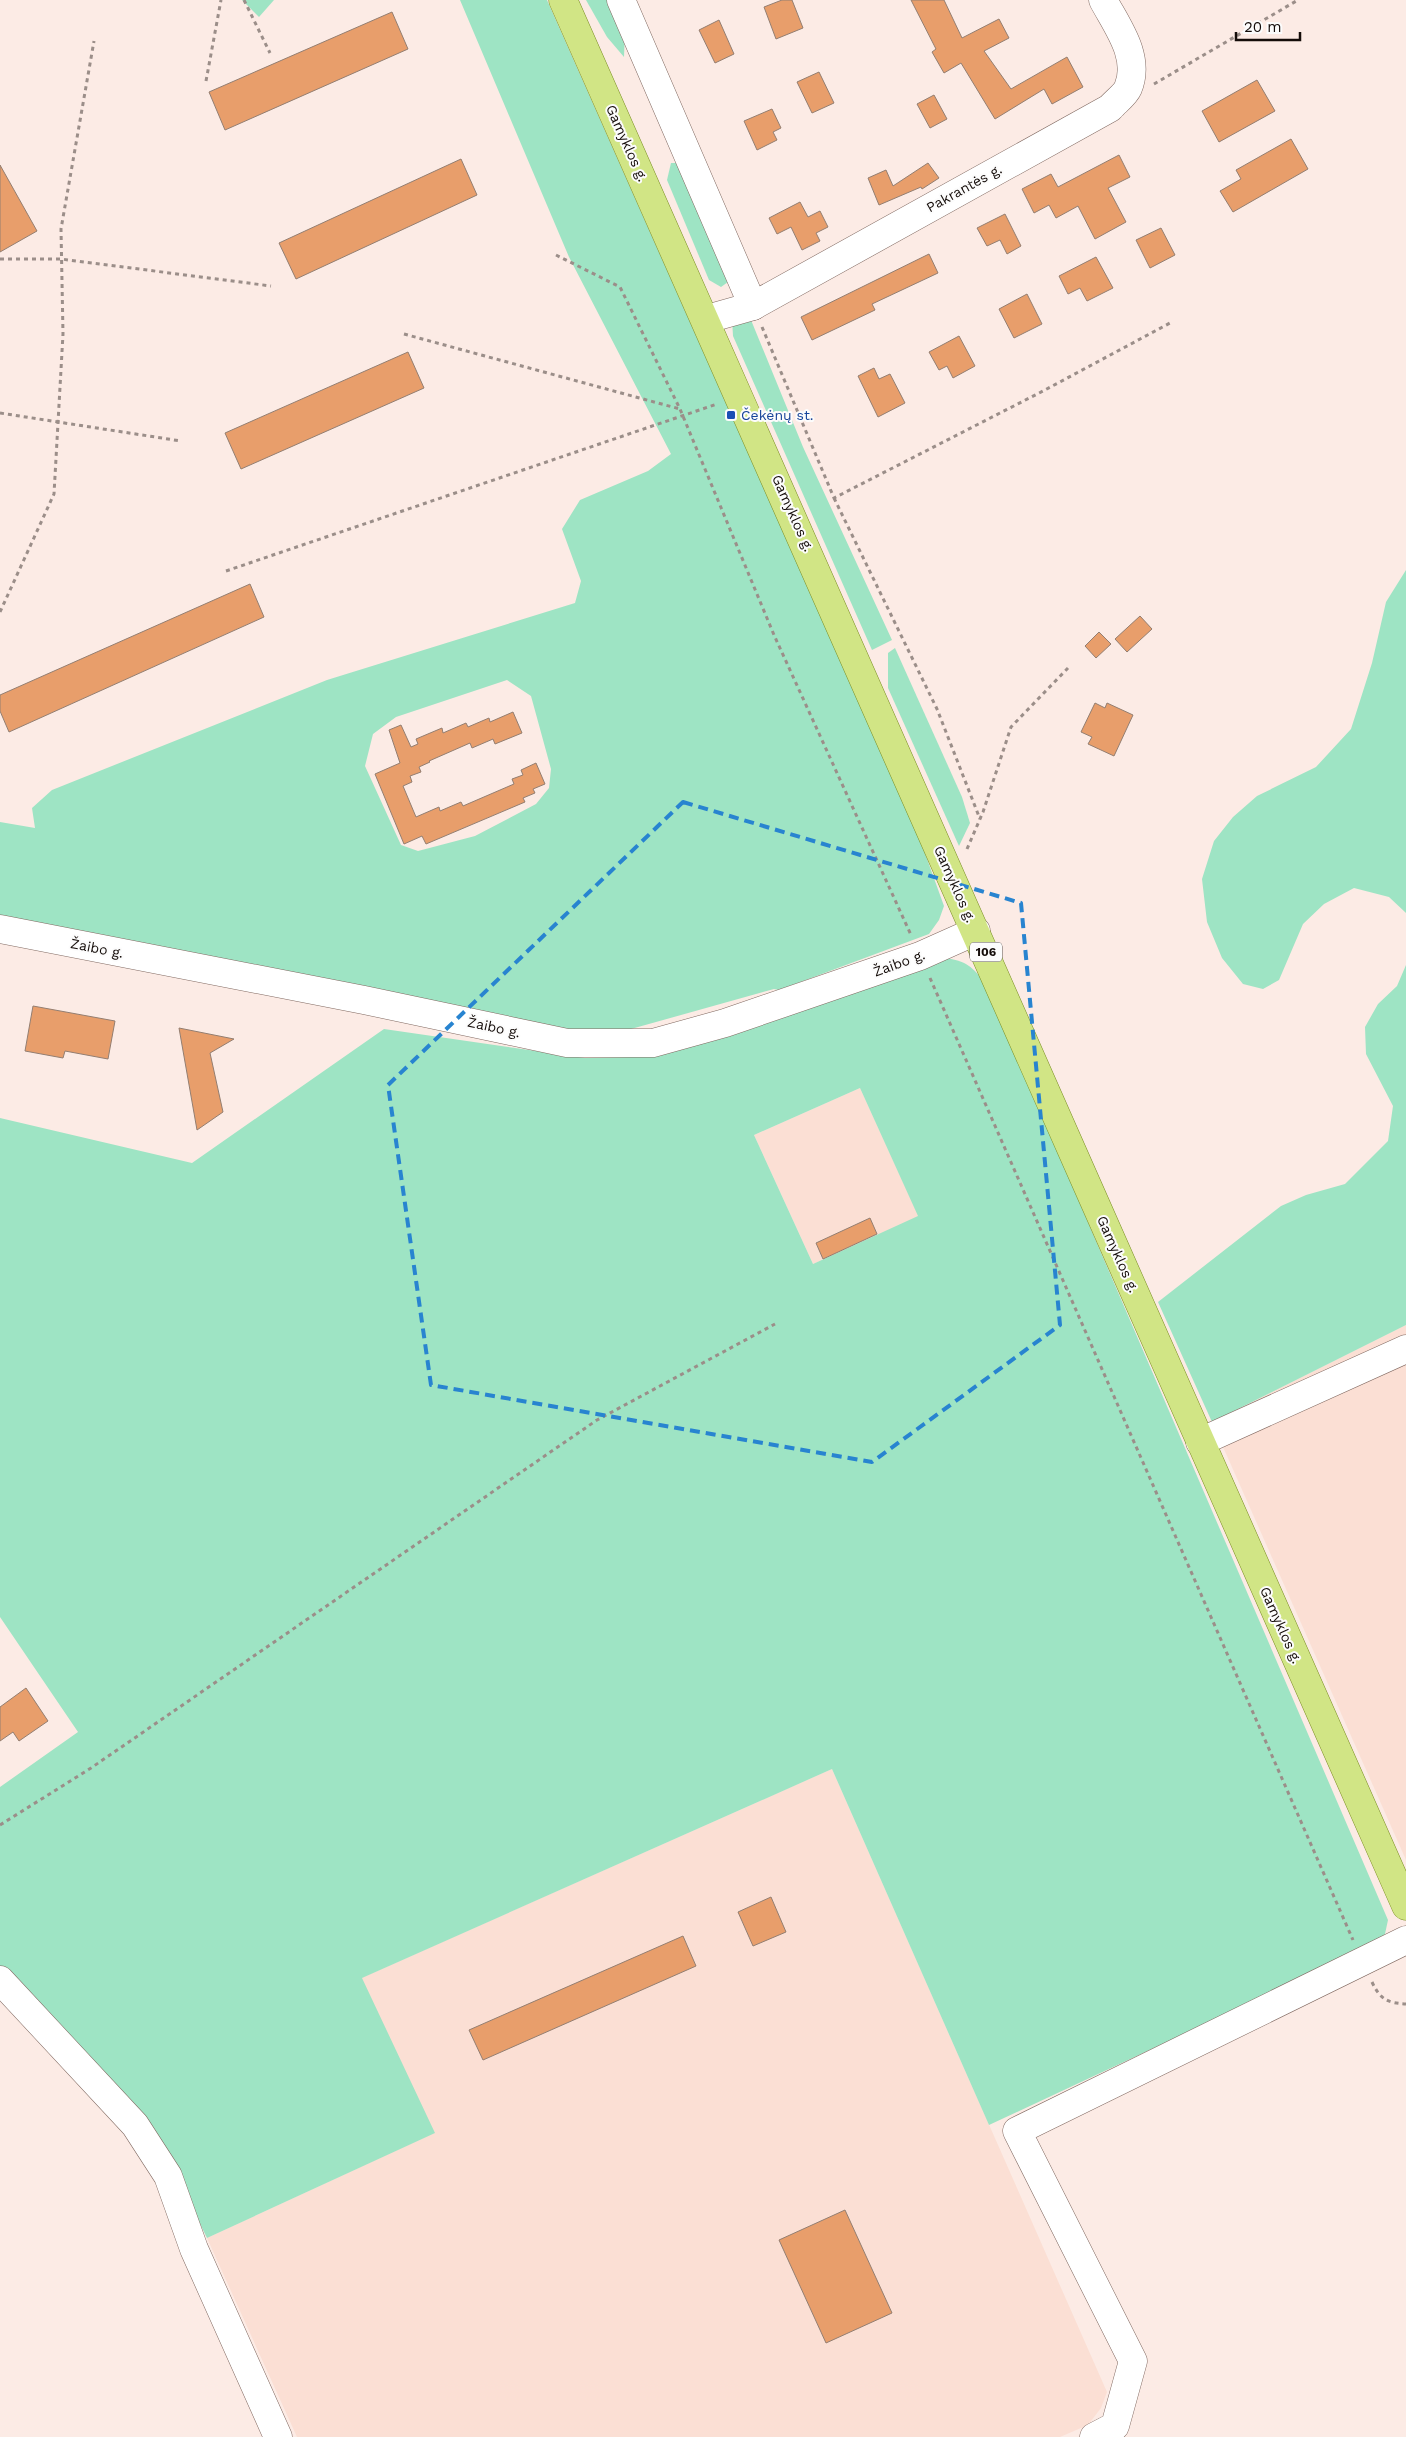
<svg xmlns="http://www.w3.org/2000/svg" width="1406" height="2437" viewBox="0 0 1406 2437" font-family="'Work Sans',sans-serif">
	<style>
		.built { fill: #fbdfd4 }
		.green { fill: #9ee4c4; fill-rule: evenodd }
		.building { fill: #e89e6b; stroke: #937e71 }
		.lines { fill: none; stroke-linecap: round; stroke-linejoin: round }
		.minor-casing { stroke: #806961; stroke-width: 29 }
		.major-casing { stroke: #7b8e25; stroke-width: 29 }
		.path { stroke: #9b8e89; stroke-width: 3; stroke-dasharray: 4 4; stroke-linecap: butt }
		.minor { stroke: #fff; stroke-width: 28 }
		.major { stroke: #d1e585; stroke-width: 28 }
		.marked { fill: none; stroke: #2884d0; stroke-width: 4; stroke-dasharray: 10 6; stroke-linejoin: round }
		.transit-dot { fill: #1a4fb4; stroke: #fcfcfc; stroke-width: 2 }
		.labels { text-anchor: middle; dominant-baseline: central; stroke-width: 4; stroke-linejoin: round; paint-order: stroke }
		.shield { fill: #fcfcfc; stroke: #5a5452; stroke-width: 1 }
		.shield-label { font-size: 12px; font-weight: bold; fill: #140c09 }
		.street-label { font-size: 14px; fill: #140c09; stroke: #fcfcfc }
		.transit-label { font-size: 14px; fill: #164399; stroke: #fcfcfc; text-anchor: start }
	</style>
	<rect width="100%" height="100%" fill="#fcebe5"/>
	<!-- built -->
	<g class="built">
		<polygon points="860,1088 919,1217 813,1264 754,1135"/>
		<polygon points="1406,1325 1406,1860 1212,1422"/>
		<polygon points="832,1769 1107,2392 1101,2408 1088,2425 1060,2437 297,2437 207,2238 434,2133 361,1978"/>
	</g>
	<!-- green -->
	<g class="green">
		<polygon points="242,0 274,0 259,17"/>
		<path d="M460 0H547L922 845 944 906 939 920 929 934 779 990 774 989 631 1029 586 1032 543 1027 0 917V822L35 828 32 808 52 790 327 680 575 603 581 581 562 529 580 500 648 471 671 454 569 257ZM507 680 531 696 551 769 549 788 536 804 475 836 418 851 401 845 365 766 373 734 396 717Z"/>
		<polygon points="586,0 611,0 625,30 624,57 607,37"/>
		<polygon points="671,163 680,163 728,282 721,287 709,280 667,180"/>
		<polygon points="732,319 751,320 803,447 892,640 872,650 733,336"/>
		<polygon points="1406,570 1406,913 1389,897 1354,888 1324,904 1303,924 1279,980 1263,989 1243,984 1222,958 1207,922 1202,879 1214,841 1233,817 1257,796 1316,767 1351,729 1372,663 1386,602"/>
		<polygon points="895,648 962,797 970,823 959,846 888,688 888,653"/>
		<path d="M941 957C964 961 970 963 985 983L1388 1920 1385 1934 1374 1945 989 2125 832 1769 362 1978 435 2133 207 2238 174 2171 0 1969V1787L78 1732 0 1617V1118L192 1163 384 1029 585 1058 630 1057ZM860 1088 918 1216 813 1264 754 1135Z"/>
		<polygon points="1406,965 1406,1325 1212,1422 1158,1302 1281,1206 1306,1195 1345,1184 1388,1141 1393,1106 1366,1054 1365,1027 1378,1004 1397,986"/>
	</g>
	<!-- building -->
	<g class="building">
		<polygon points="782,0 792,0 803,28 776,39 764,7"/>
		<polygon points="911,0 944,0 962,38 999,19 1009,38 984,51 1011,89 1067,57 1083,87 1052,104 1044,89 995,119 961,63 944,73 932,52 936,49"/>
		<polygon points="392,12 408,49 225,130 209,92"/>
		<polygon points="719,20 734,54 715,63 699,30"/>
		<polygon points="819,72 834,103 812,113 797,82"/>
		<polygon points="1257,80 1275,111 1219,142 1202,111"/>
		<polygon points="934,95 947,119 930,128 917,104"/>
		<polygon points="772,109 781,128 773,132 777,140 757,150 744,121"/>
		<polygon points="1291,139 1308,169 1233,212 1220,191 1241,179 1236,170"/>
		<polygon points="1119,155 1130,177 1108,188 1126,222 1095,239 1078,206 1056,218 1049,205 1034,213 1022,189 1051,174 1058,187"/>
		<polygon points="461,159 477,195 296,279 279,243"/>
		<polygon points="928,163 939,178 922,189 921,187 879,205 868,178 886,170 893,186"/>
		<polygon points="0,165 37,231 0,252"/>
		<polygon points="800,202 808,217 820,211 828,227 816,233 820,241 802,250 791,227 777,234 769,218"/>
		<polygon points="1005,214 1021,246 1007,254 1000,240 987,246 977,228"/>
		<polygon points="1161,228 1175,255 1150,268 1136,240"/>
		<polygon points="929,254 938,273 872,304 875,310 812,340 801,317"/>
		<polygon points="1096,257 1113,288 1087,301 1080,288 1068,294 1059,276"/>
		<polygon points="1027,294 1042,324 1014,338 999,309"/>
		<polygon points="959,336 975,366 953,378 947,366 939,370 929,352"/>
		<polygon points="408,352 424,388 241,469 225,433"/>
		<polygon points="874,368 879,379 890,374 905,403 878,417 858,376"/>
		<polygon points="250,584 264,617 9,732 0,711 0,695"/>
		<polygon points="1140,616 1152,629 1127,652 1115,639"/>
		<polygon points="1099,632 1111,644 1096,658 1085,646"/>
		<polygon points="1095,703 1105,708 1107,703 1133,715 1114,756 1088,744 1092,737 1081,732"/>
		<polygon points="513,712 522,733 495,744 493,739 472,748 470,743 429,761 430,762 419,767 421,772 410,776 412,782 403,786 416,817 439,807 440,811 461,802 463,806 514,784 512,779 523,775 521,770 536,763 545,784 533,789 535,793 523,798 525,802 426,844 422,836 404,844 375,774 400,763 389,730 401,725 411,747 418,744 416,739 442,728 443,733 466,723 468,727 489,718 490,722"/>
		<polygon points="33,1006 115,1021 108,1059 65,1051 63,1058 25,1051"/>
		<polygon points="179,1028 234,1039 210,1053 223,1112 197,1130"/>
		<polygon points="870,1218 877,1234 823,1259 816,1243"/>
		<polygon points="26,1688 48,1721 19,1741 13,1732 0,1741 0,1707"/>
		<polygon points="771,1897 786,1932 753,1946 738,1912"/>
		<polygon points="683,1936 696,1966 483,2060 469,2030"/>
		<polygon points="845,2210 892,2313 826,2343 779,2240"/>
	</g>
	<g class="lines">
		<defs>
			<g id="minor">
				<polyline points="621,0 753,306"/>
				<path d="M707 319 753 306 1110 108C1115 102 1125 95 1128 88 1141 57 1117 26 1103 0"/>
				<polyline points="0,929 364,1000 567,1043 653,1043 725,1023 920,956 976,931"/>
				<polyline points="1200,1442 1406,1349"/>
				<polyline points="0,1980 135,2125 168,2176 194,2249 278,2437"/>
				<polyline points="1094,2437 1115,2426 1133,2361 1017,2131 1406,1940"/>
			</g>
			<path id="major" d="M563 0C849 633 1122 1272 1406 1906"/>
		</defs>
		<!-- minor casing -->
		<use href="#minor" class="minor-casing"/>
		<!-- major casing -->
		<use href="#major" class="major-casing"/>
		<!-- path -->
		<g class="path">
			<polyline points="244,0 270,53"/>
			<polyline points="206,81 221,0"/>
			<polyline points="1154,84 1298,0"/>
			<polyline points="556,255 620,287 680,409 774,635 911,935"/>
			<polyline points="0,259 61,259 271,286"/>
			<polyline points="762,327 834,498 1043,391 1170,323"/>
			<polyline points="404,334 680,409"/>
			<polyline points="0,413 181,441"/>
			<polyline points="834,498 937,709 980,819"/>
			<polyline points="226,571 717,404"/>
			<polyline points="0,612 54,494 63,334 61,229 94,41"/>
			<polyline points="967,849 983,812 1011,727 1068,668"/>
			<polyline points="930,978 1353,1940"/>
			<polyline points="0,1825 91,1768 597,1420 775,1324"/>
			<path d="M1372 1982C1380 1999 1387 2003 1406 2004"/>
		</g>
		<!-- minor -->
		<use href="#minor" class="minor"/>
		<!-- major -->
		<use href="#major" class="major"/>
	</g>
	<!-- marked area -->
	<path class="marked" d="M683 802 1021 903 1060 1325 872 1462 431 1385 388 1085Z"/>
	<!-- markers -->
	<rect class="transit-dot" x="726" y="410" width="10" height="10" rx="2.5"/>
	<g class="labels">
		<!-- shield labels -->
		<rect class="shield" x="970" y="942.5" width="32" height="19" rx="4"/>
		<g class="shield-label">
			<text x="986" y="952">106</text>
		</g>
		<!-- street labels -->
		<g class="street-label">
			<text transform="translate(627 143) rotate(66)">Gamyklos g.</text>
			<text transform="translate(964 188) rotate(-29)">Pakrantės g.</text>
			<text transform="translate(793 513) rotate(66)">Gamyklos g.</text>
			<text transform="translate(955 884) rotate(66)">Gamyklos g.</text>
			<text transform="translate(97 948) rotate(11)">Žaibo g.</text>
			<text transform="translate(899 963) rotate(-20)">Žaibo g.</text>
			<text transform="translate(494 1027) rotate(12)">Žaibo g.</text>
			<text transform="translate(1118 1254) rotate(66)">Gamyklos g.</text>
			<text transform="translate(1281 1625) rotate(66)">Gamyklos g.</text>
		</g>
		<!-- transit labels -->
		<g class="transit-label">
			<text x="741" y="415">Čekėnų st.</text>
		</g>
	</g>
	<!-- scale -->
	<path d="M1236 32v8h64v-8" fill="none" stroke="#140c09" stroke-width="2.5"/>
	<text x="1244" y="32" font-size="15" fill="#140c09" stroke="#fcfcfc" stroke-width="4" paint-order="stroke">20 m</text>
</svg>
